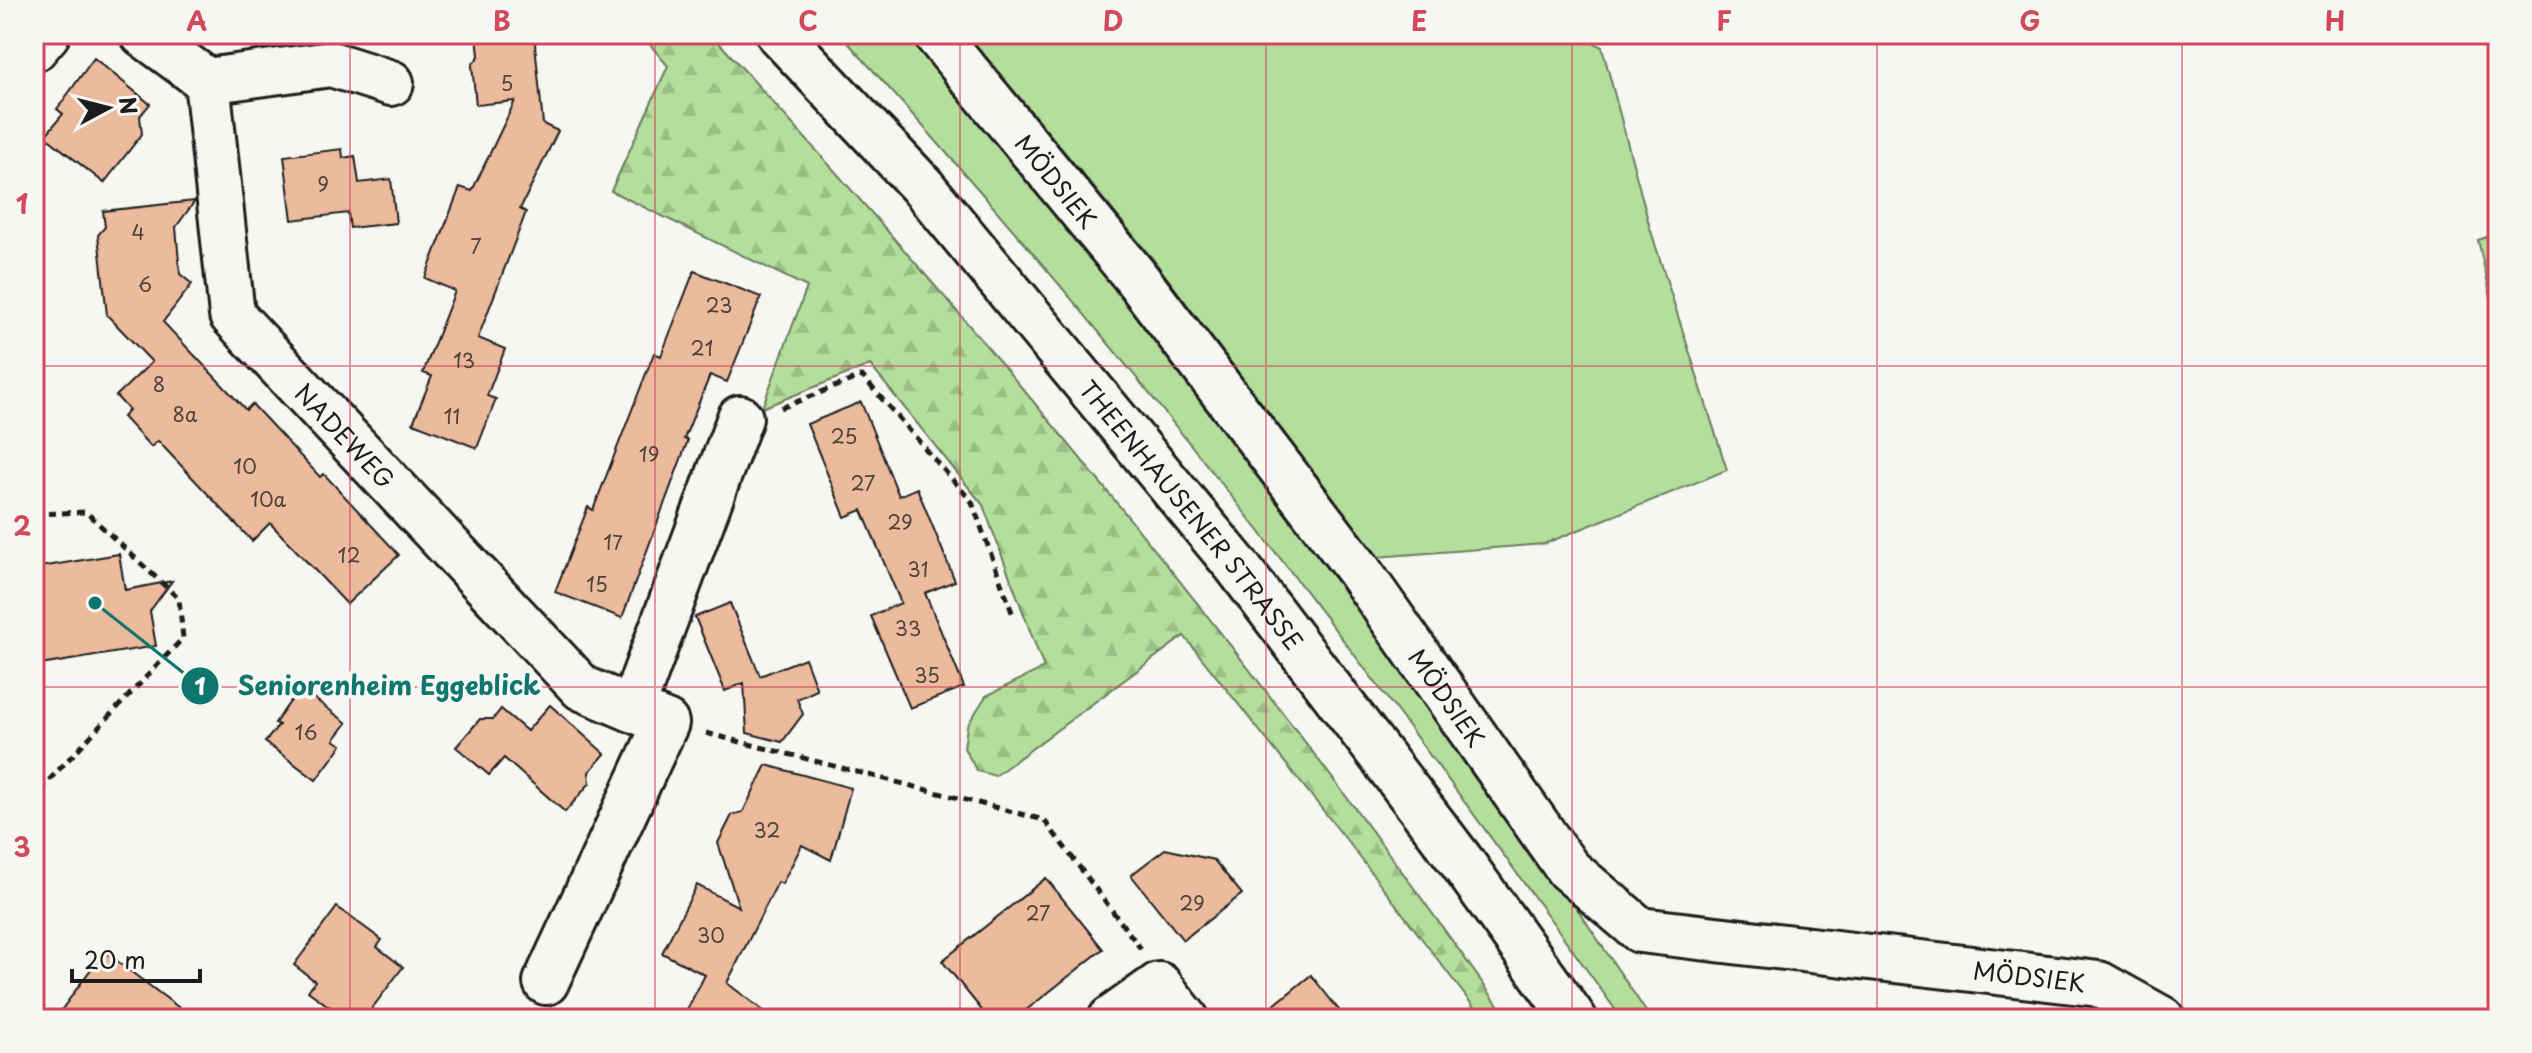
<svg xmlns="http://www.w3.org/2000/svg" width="2532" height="1053" viewBox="0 0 2532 1053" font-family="'Playpen Sans',sans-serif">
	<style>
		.grass { fill: #b4de9b; stroke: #687d5c; stroke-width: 2 }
		.forest { fill: url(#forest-firs); stroke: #687d5c; stroke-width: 2 }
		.building { fill: #ecba9d; stroke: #1c1c1c; stroke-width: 2 }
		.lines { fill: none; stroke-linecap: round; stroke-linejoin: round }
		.minor-casing { stroke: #1c1c1c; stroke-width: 50 }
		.major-casing { stroke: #1c1c1c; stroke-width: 50 }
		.path { stroke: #1c1c1c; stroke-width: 5; stroke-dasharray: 8 6; stroke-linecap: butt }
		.minor { stroke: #f6f6f2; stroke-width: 44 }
		.major { stroke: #f6f6f2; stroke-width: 44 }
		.grid { fill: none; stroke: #d1495b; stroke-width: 2; stroke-opacity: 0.55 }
		.labels { text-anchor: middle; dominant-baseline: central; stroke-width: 8; stroke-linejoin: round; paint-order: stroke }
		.number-label { font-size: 20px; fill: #50443c }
		.street-label { font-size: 24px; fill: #1c1c1c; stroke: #f6f6f2 }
		.leader { fill: none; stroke: #0f766e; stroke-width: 3 }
		.callout-dot { fill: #0f766e; stroke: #f6f6f2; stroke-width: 3 }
		.mark-label { font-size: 24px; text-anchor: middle; font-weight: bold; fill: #fff }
		.callout-label { font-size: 26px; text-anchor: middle; font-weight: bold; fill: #0f766e; stroke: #f6f6f2; stroke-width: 8; stroke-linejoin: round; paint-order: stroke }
		.neatline { fill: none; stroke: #d1495b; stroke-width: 3 }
		.grid-label { font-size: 26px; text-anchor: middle; font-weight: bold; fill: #d1495b }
	</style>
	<defs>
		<pattern id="forest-firs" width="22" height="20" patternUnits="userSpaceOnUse" patternTransform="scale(2)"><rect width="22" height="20" fill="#b4de9b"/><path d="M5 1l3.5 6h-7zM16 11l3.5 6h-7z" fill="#9abe85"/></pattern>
	</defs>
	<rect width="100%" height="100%" fill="#f6f6f2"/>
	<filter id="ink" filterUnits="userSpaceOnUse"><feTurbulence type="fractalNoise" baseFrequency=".0125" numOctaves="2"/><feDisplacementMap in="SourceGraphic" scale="16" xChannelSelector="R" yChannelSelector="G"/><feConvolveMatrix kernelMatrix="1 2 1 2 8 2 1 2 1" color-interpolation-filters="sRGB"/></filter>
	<g filter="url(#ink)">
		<!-- grass -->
		<g class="grass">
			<path d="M840 34H912L1079 237 1339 580 1554 874 1651 1019H1622C1378 677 1124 344 840 34Z"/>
			<polygon points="967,34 1577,34 1602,47 1650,228 1727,470 1544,544 1376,557 1153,259"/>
		</g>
		<!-- forest -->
		<g class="forest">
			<path d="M641 34H711C997 345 1265 674 1508 1019H1483L1349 843 1184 636 995 776 977 771 964 748 967 726 986 696 1044 668 983 505 870 365 762 408 807 287 611 191 668 66Z"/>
			<polygon points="2498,233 2498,328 2478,240"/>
		</g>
		<!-- building -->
		<g class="building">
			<polygon points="477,34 534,34 543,124 558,131 520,209 526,212 478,338 505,349 487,396 496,399 477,448 413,423 432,376 423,373 455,291 425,278 460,187 472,191 515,101 476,105 472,65 479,56"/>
			<polygon points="94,58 150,104 140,116 142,134 104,183 45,136 63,114 57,109"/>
			<polygon points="342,149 343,158 355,156 359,183 391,179 396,223 350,228 348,213 292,220 284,156"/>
			<polygon points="195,201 176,227 180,274 192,284 163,322 246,410 252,404 320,477 324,474 399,555 347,604 270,523 252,541 158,441 151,447 123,417 129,410 116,396 152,362 107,315 98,235 105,227 103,211"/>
			<polygon points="694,271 761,297 727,382 710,375 684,439 688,440 622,618 555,592 588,507 593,510 654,353 661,356"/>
			<polygon points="861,402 899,496 917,488 955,581 925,593 964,687 910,708 871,616 901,603 862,510 845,517 807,424"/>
			<polygon points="119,554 125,590 172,581 150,611 156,646 34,666 34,568"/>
			<polygon points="730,603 760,676 805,658 817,690 797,699 803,714 782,742 747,733 744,683 725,691 695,617"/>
			<polygon points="300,688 347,723 334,740 342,745 316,780 265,742 279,725 275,723"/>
			<polygon points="550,705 605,754 589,772 590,783 565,812 504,758 489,775 456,747 480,719 493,719 501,709 527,731"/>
			<polygon points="766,765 851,788 831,860 802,845 782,884 778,882 727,983 774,1019 682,1019 705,975 662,953 697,885 739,907 718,843 732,815 743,812"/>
			<polygon points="1165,849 1214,860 1242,894 1183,940 1131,875"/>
			<polygon points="1046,878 1103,949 1015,1019 989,1019 942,961"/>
			<polygon points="337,907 382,940 377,947 403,967 364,1019 346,1019 308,991 315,981 294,965"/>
			<polygon points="104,951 138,977 194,1019 55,1019"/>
			<polygon points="1311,975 1346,1019 1257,1019"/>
		</g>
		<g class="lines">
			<defs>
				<g id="minor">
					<path id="s1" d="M143 34 207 81 232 315 582 688 632 709"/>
					<path id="s2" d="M936 34 1134 275 1359 571 1568 869 1640 930 2099 984 2162 1019"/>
					<polyline points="34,49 47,34"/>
					<polyline points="207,81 331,64 391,83"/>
					<polyline points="546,982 666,723 632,709 740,418"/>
					<polyline points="1111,1019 1159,985 1186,1019"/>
				</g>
				<g id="major">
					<path id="s3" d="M779 34 923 187 1236 565 1461 861 1574 1019"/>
				</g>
			</defs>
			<!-- minor casing -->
			<use href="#minor" class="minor-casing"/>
			<!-- major casing -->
			<use href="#major" class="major-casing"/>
			<!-- path -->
			<g class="path">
				<polyline points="781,408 862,376 972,502 1013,615"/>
				<polyline points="34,514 86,512 179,599 183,638 34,796"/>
				<polyline points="706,733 1044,820 1141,949"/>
			</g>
			<!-- minor -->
			<use href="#minor" class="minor"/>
			<!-- major -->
			<use href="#major" class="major"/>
		</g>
	</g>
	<!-- grid -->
	<path class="grid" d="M350 34V1019M655 34V1019M960 34V1019M1266 34V1019M1572 34V1019M1877 34V1019M2182 34V1019M34 366H2498M34 687H2498"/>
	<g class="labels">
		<!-- number labels -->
		<g class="number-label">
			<text x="507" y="83">5</text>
			<text x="323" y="184">9</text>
			<text x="138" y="232">4</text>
			<text x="476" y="246">7</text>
			<text x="145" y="284">6</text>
			<text x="719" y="305">23</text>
			<text x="702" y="348">21</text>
			<text x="464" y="360">13</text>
			<text x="159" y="384">8</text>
			<text x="185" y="414">8a</text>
			<text x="452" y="416">11</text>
			<text x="844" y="436">25</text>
			<text x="649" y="454">19</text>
			<text x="245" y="466">10</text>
			<text x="863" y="483">27</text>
			<text x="268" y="499">10a</text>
			<text x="900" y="522">29</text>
			<text x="613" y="542">17</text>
			<text x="349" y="555">12</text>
			<text x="918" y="569">31</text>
			<text x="597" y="584">15</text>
			<text x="908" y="628">33</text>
			<text x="927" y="675">35</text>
			<text x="306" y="732">16</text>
			<text x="767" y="830">32</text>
			<text x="1192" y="903">29</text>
			<text x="1038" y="913">27</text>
			<text x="711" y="935">30</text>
		</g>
		<!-- street labels -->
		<g class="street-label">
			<text stroke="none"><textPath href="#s2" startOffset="190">MÖDSIEK</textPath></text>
			<text stroke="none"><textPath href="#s1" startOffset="480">NADEWEG</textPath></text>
			<text stroke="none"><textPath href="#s3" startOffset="634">THEENHAUSENER STRASSE</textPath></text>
			<text stroke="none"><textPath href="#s2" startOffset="838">MÖDSIEK</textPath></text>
			<text stroke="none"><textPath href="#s2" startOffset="1534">MÖDSIEK</textPath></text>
		</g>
	</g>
	<!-- callouts -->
	<path class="leader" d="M95 603L200 686"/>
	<g class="callout-dot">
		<circle cx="95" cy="603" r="8"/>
		<circle cx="200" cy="686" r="20"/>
	</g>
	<g class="mark-label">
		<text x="200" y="695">1</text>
	</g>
	<g class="callout-label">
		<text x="389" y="695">Seniorenheim Eggeblick</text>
	</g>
	<!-- margin -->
	<rect width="2532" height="1053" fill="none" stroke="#f6f6f2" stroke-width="88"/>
	<!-- north arrow -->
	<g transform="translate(108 108) rotate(83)" stroke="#f6f6f2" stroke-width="6" paint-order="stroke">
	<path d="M0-6L14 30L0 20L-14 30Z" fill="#1c1c1c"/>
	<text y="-12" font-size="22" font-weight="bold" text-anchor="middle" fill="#1c1c1c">N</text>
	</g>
	<!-- scale -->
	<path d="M72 969v12h128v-12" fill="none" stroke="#1c1c1c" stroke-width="4"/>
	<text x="84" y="969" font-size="24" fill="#1c1c1c" stroke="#f6f6f2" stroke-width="6" paint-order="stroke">20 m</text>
	<rect x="44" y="44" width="2444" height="965" class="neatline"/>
	<g class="grid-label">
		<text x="197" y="31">A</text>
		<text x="502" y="31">B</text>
		<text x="808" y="31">C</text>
		<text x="1113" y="31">D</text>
		<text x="1419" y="31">E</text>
		<text x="1724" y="31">F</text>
		<text x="2030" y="31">G</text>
		<text x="2335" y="31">H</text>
		<text x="22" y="214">1</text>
		<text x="22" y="536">2</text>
		<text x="22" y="857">3</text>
	</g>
</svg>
